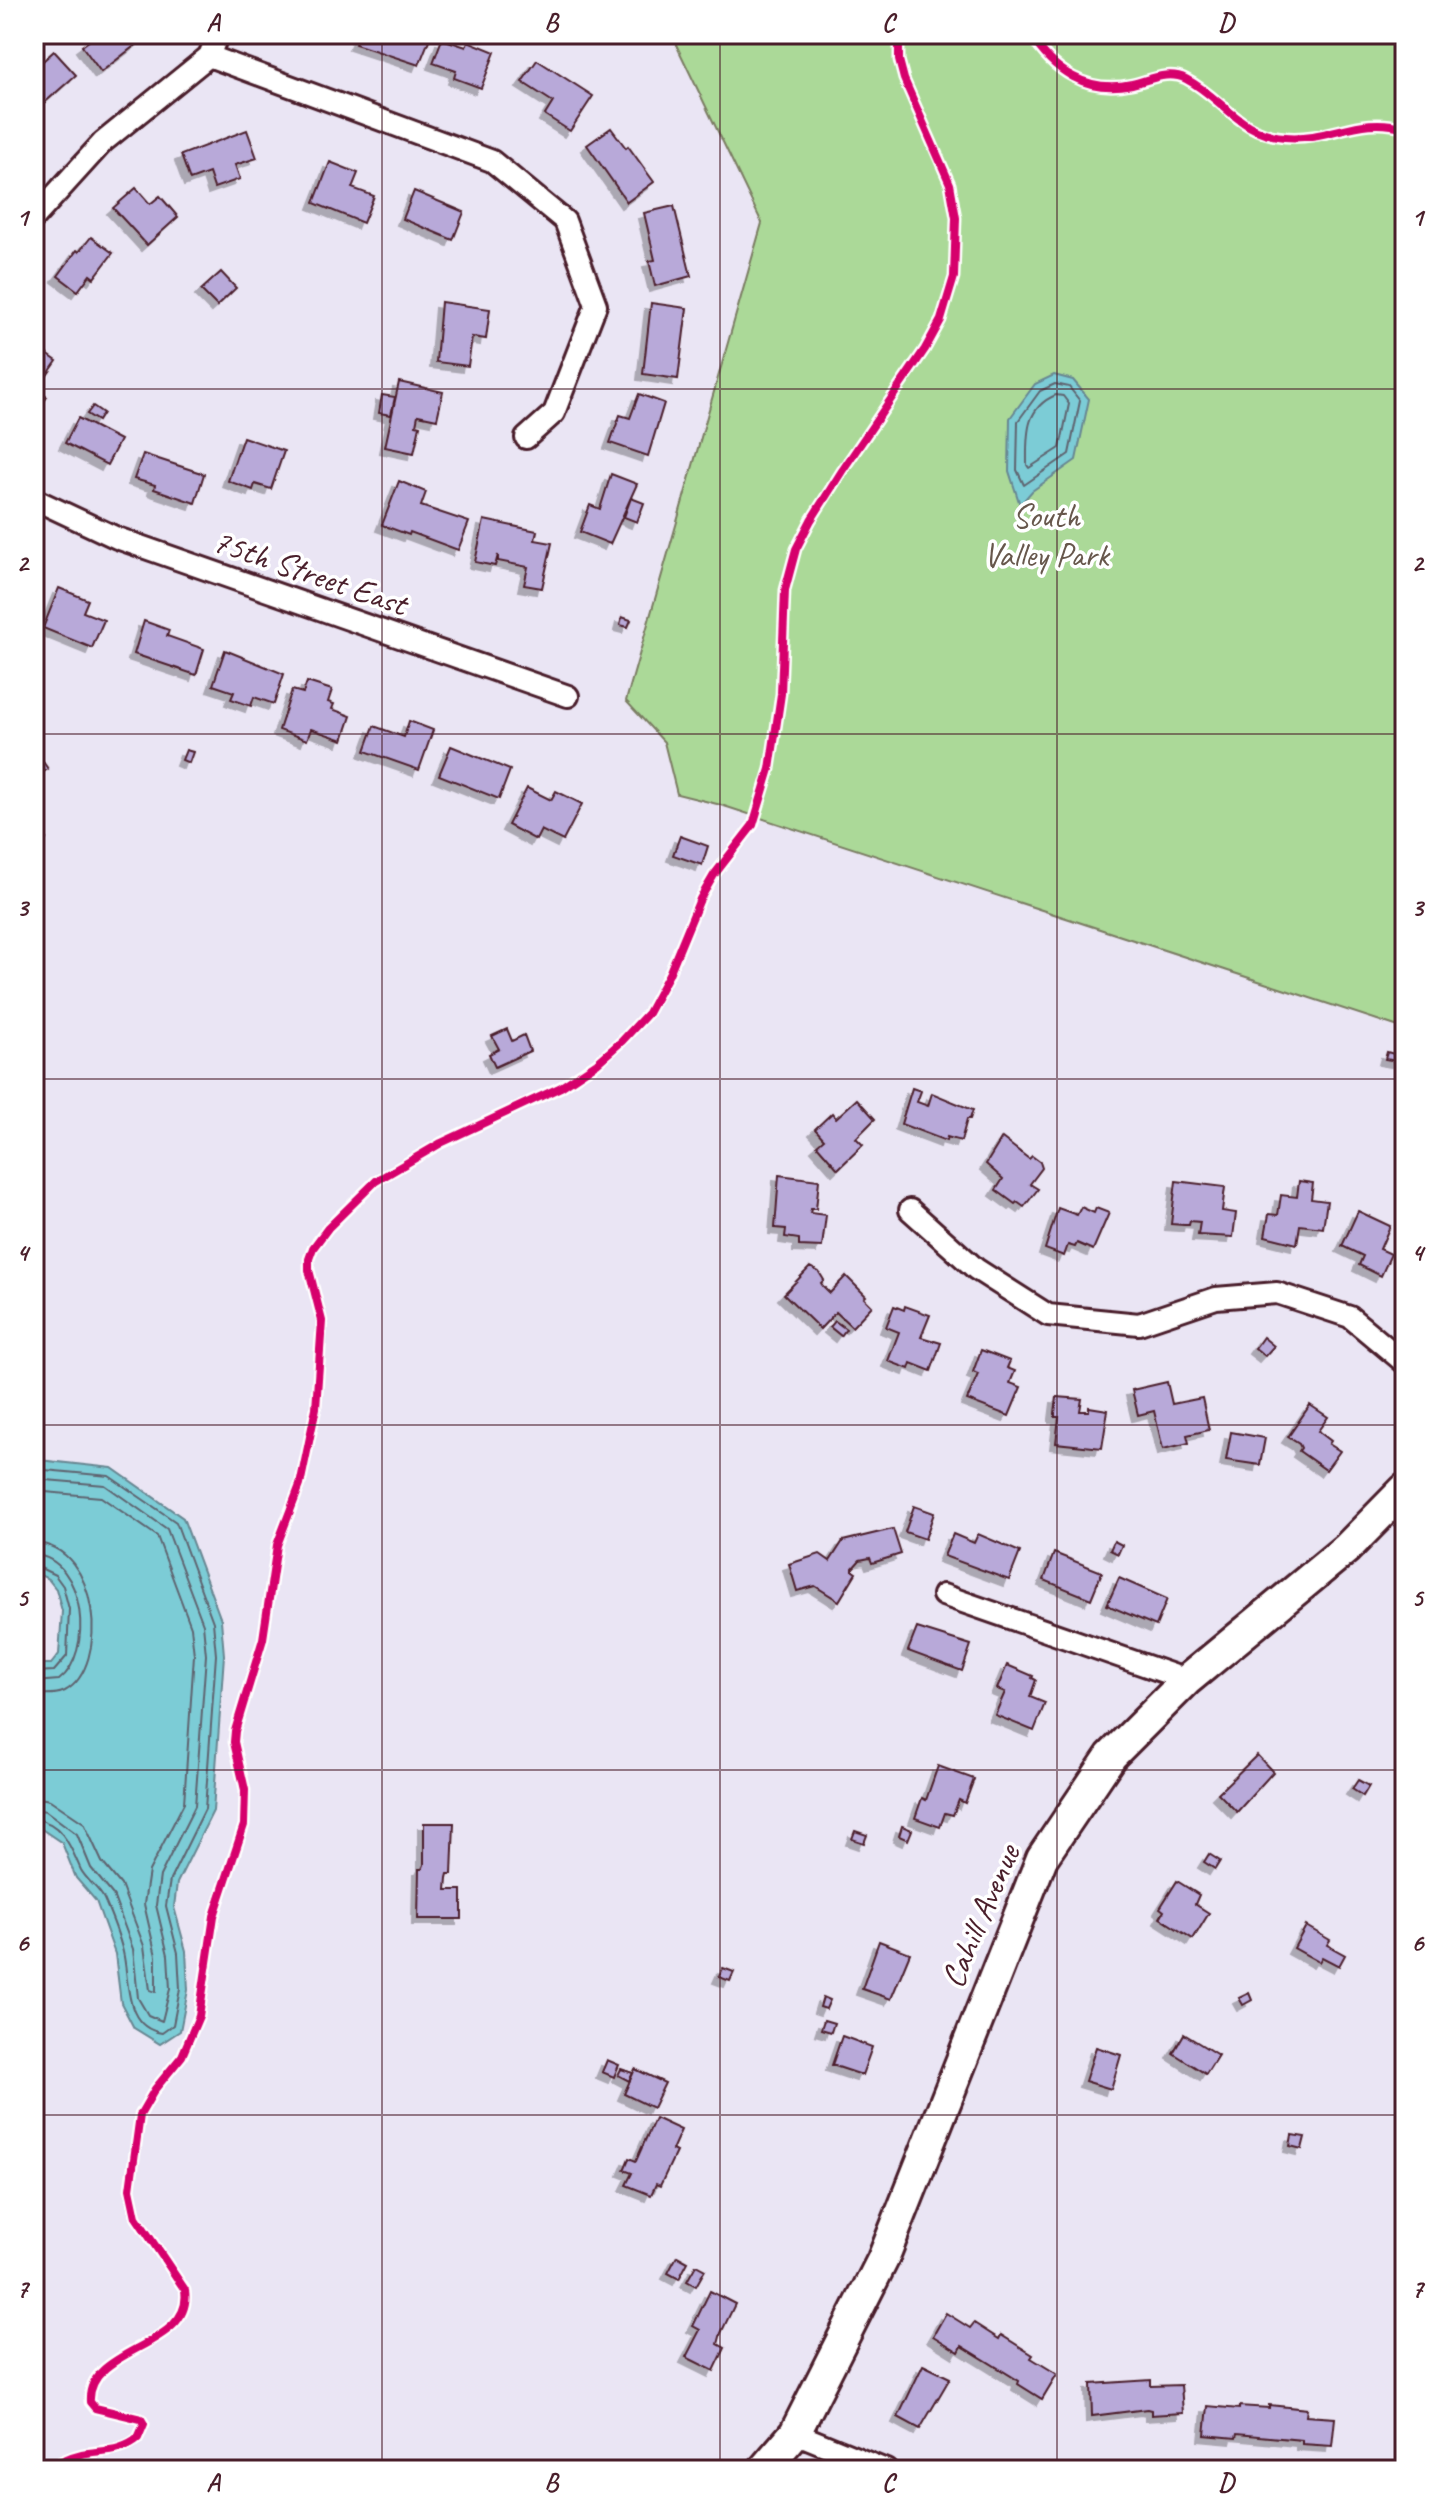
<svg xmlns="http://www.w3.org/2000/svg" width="1439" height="2504" viewBox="0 0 1439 2504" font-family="Caveat,sans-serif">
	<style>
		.green { fill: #abd998; stroke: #7a7c62; stroke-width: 2 }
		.water { fill: #7cccd6; stroke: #688792; stroke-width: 2 }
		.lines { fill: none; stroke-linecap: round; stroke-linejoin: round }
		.shore { stroke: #5e646f; stroke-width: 2 }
		.building { fill: #b8a9d9; stroke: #4a1f2b; stroke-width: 2; filter: url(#shadow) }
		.street-casing { stroke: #4a1f2b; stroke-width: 26 }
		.secondary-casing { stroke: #4a1f2b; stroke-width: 36 }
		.street { stroke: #fff; stroke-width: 20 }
		.secondary { stroke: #fff; stroke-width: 30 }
		.cycleway-casing { stroke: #fff; stroke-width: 13 }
		.cycleway { stroke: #d6006c; stroke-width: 8 }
		.grid { fill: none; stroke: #4a1f2b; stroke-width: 2; stroke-opacity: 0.55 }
		.labels { text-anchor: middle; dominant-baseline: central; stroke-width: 7; stroke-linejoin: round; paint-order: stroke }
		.park-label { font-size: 34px; fill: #67574c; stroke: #fff }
		.street-label { font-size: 34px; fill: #4a1f2b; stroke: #fff }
		.neatline { fill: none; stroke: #4a1f2b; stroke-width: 3 }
		.grid-label { font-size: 26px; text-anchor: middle; font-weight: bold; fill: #4a1f2b }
	</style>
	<defs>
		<filter id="shadow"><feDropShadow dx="-6" dy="6" stdDeviation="0" flood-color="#0004"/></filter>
	</defs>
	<rect width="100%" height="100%" fill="#eae5f4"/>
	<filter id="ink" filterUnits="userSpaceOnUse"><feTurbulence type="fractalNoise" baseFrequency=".0125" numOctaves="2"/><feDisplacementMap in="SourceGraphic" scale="16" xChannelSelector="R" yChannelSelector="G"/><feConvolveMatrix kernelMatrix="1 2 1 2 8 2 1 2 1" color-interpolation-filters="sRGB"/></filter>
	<g filter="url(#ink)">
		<!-- green -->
		<polygon class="green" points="668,34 1405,34 1405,1029 721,805 677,794 664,742 626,701 762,223 672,36"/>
		<!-- water -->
		<g class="water">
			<polygon points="1054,375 1073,380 1089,399 1076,460 1032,491 1020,505 1009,471 1010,418 1035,384"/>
			<polygon points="39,1460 112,1468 183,1518 221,1620 224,1655 213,1811 177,1883 174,1907 186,1951 188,1990 180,2031 160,2044 134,2028 121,2003 115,1954 96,1901 76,1878 62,1843 34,1824 34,1664 51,1664 59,1654 62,1611 56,1589 48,1579 34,1572 34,1462"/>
		</g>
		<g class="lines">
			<!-- shore -->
			<g class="shore">
				<polygon points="1055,384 1069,387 1080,401 1069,454 1024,485 1017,470 1018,421 1040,391"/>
				<path d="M1056 395 1063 396 1069 404 1060 448 1029 468 1027 465C1027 437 1024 408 1056 395Z"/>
				<path d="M34 1469 109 1476 176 1522 213 1622 216 1655 205 1809 170 1880 166 1906 178 1953 180 1989 173 2025 162 2033C123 2027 130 1981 123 1952 119 1935 111 1915 104 1899 99 1888 87 1881 81 1870 71 1848 63 1822 34 1819"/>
				<polyline points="34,1479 105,1485 167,1529 203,1624 206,1655 195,1806 160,1876 156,1905 168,1955 170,1989 162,2021 148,2015 138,1998 133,1949 113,1895 91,1868 77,1834 46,1811 34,1809"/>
				<polyline points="34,1491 101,1497 157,1536 191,1627 194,1655 184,1803 149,1871 144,1904 156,1956 156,1992 150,1990 144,1946 121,1885 102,1862 84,1823 50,1800 34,1797"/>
				<path d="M34 1543C100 1545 110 1667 65 1691 55 1696 44 1694 34 1694"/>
				<path d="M34 1555C86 1558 94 1655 59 1680L34 1682"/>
				<polyline points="34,1565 55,1575 63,1586 69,1609 67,1656 54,1671 34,1672"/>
			</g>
		</g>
		<!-- building -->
		<g class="building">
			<polygon points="98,34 137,34 142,40 101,72 82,46"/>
			<polygon points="359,34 415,34 429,40 419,65 355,44"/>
			<polygon points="442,39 466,47 468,41 495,52 481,88 454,78 456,71 433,63"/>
			<polygon points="54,51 76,75 34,112 34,69"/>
			<polygon points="537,60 593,96 570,131 545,115 553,102 522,82"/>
			<polygon points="611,128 626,148 628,146 654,182 627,202 587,145"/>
			<polygon points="247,130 257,158 235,165 240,179 214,188 209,173 190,180 181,155"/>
			<polygon points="330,162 358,173 352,188 374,196 363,223 314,203"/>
			<polygon points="136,188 150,204 160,196 178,217 147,245 113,208"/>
			<polygon points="414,191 464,212 453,240 403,219"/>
			<polygon points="674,206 691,276 655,286 649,261 655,260 644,213"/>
			<polygon points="91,237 113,253 94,278 90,275 78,291 58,276 77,250 79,252"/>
			<polygon points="221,272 236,288 217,306 201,290"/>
			<polygon points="441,302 490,309 486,339 472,337 468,366 436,362"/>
			<polygon points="651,303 687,308 678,379 643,374"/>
			<polygon points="34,345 57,361 37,390 47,397 36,413"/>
			<polygon points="399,382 443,392 437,419 418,415 416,425 420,426 414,453 385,447"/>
			<polygon points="639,394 664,403 648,456 610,443 620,415 630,418"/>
			<polygon points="382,395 395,397 391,415 379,413"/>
			<polygon points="93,406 103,413 98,421 87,414"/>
			<polygon points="78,418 120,440 107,465 65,443"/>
			<polygon points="243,437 284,451 271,489 255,484 253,490 228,481"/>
			<polygon points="143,454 204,474 195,503 154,489 155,485 134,479"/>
			<polygon points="611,474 637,484 610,544 580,532 590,505 600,509"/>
			<polygon points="399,481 426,492 421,506 469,522 458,550 410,532 409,535 382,525"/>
			<polygon points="631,498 644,503 637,522 624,517"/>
			<polygon points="484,520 537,531 535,540 552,543 542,588 524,585 528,567 498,561 498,555 495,566 475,562"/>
			<polygon points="59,588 88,600 83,612 104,620 92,648 43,628"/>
			<polygon points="622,617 631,620 628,627 620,625"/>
			<polygon points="144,621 169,630 167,636 204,649 196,675 134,654"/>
			<polygon points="225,650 284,674 274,704 254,697 251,706 231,699 234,692 213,685"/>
			<polygon points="307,682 332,690 328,702 334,704 332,709 351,716 343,740 311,729 307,740 279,730 292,690 303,693"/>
			<polygon points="409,721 433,730 419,770 365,751 374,726 404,737"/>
			<polygon points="451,746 510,770 499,799 439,775"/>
			<polygon points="34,749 48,769 34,778"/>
			<polygon points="186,750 193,752 189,763 182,760"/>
			<polygon points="527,788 551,800 556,791 582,804 563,841 541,830 536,840 508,825"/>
			<polygon points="34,832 46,839 34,861"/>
			<polygon points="680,836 708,846 702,865 673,855"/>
			<polygon points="507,1029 512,1041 524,1035 530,1051 495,1067 489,1054 499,1049 492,1036"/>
			<polygon points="1387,1052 1398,1055 1397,1061 1385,1059"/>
			<polygon points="912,1088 921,1091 917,1102 928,1106 932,1093 973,1110 970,1119 967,1119 961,1141 947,1137 946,1141 901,1124"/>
			<polygon points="857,1099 875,1119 856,1138 863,1145 838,1169 817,1145 824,1139 815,1129 832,1113 836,1118"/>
			<polygon points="1002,1138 1029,1159 1032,1156 1040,1162 1042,1168 1030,1184 1038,1189 1024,1207 1017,1202 1015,1204 996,1190 1003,1179 986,1164"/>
			<polygon points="779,1175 819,1180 816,1209 811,1209 810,1213 826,1215 822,1247 799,1246 799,1239 785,1237 786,1229 775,1228"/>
			<polygon points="1176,1181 1225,1187 1222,1211 1236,1213 1233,1237 1198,1235 1200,1222 1190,1221 1189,1225 1184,1225 1171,1224"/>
			<polygon points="1299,1181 1313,1183 1311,1199 1327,1201 1323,1228 1300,1225 1297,1244 1265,1236 1269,1214 1278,1215 1281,1195 1297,1197"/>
			<polygon points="1081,1207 1094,1213 1096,1208 1109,1213 1093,1250 1077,1243 1075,1247 1068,1245 1064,1256 1045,1249 1058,1208 1077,1215"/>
			<polygon points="1358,1211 1390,1226 1380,1249 1391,1254 1381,1276 1359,1265 1363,1256 1342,1246"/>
			<polygon points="810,1267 819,1272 824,1280 821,1283 823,1286 830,1293 846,1276 866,1296 864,1298 872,1306 852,1327 836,1312 820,1329 784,1294"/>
			<polygon points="894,1306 904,1310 905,1306 930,1315 921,1337 941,1343 931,1371 911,1363 909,1369 888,1361 899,1332 886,1327"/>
			<polygon points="835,1321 846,1329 841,1336 830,1327"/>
			<polygon points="1263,1337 1274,1346 1265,1356 1255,1348"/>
			<polygon points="981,1350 1010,1361 1007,1368 1015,1371 1010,1383 1021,1387 1009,1416 967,1400 978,1374 973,1372"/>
			<polygon points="1167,1382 1172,1404 1202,1398 1209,1430 1187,1435 1189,1443 1163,1449 1154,1411 1138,1415 1132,1390"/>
			<polygon points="1057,1397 1082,1399 1080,1411 1089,1411 1089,1407 1108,1410 1102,1448 1056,1443 1059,1417 1055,1417 1055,1413"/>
			<polygon points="1310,1405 1328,1417 1318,1431 1331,1441 1329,1444 1340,1451 1326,1470 1299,1451 1301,1448 1299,1444 1288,1437"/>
			<polygon points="1231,1432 1265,1438 1260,1465 1226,1460"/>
			<polygon points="914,1506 934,1513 925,1539 905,1532"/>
			<polygon points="893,1529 901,1554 872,1563 870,1558 860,1560 853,1568 853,1571 856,1573 839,1601 815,1586 797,1591 789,1564 820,1554 830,1561 843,1541"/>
			<polygon points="953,1534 974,1543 978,1534 1020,1552 1009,1580 944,1556"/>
			<polygon points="1114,1541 1122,1545 1118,1554 1110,1550"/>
			<polygon points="1054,1553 1102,1572 1091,1599 1044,1580"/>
			<polygon points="1119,1578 1167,1599 1156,1626 1107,1605"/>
			<polygon points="917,1628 971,1645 962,1671 908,1651"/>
			<polygon points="1007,1665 1033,1676 1032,1678 1036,1680 1030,1697 1045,1703 1034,1731 995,1715 1005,1692 997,1689"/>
			<polygon points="1257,1755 1273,1772 1237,1812 1218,1793"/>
			<polygon points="938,1766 974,1779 965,1803 959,1800 953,1815 945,1813 940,1827 915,1818 922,1798 926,1800"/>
			<polygon points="1358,1780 1369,1786 1363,1796 1352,1789"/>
			<polygon points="424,1823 454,1823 452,1874 448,1874 447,1878 446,1890 462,1890 462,1919 418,1919 419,1869 422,1869 424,1865"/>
			<polygon points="902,1826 912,1830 908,1840 899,1836"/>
			<polygon points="855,1831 867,1835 864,1843 852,1839"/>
			<polygon points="1209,1854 1220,1861 1215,1869 1204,1862"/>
			<polygon points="1177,1881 1199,1895 1195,1904 1209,1913 1193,1939 1160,1918 1164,1911 1160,1908"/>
			<polygon points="1306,1926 1330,1940 1327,1945 1345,1955 1339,1966 1322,1957 1319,1962 1294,1948"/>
			<polygon points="879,1941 910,1953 891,1999 862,1989"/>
			<polygon points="723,1968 734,1972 730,1981 719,1977"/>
			<polygon points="1249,1993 1252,2000 1243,2005 1239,1998"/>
			<polygon points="823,1997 830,2000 826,2009 820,2007"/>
			<polygon points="824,2020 834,2023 831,2032 821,2029"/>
			<polygon points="1184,2034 1218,2055 1206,2074 1173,2053"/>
			<polygon points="842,2036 872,2047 862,2075 832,2065"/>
			<polygon points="1096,2047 1121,2055 1111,2089 1085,2081"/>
			<polygon points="607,2060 619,2065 614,2077 602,2072"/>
			<polygon points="621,2069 633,2073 629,2081 618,2075"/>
			<polygon points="635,2069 665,2083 653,2108 624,2094"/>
			<polygon points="655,2118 681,2130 672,2150 676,2152 660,2186 656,2184 651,2195 626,2185 632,2173 624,2170 629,2158 636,2161"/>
			<polygon points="1292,2135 1305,2137 1302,2149 1290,2146"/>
			<polygon points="677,2256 688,2262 679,2279 668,2273"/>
			<polygon points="696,2265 705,2270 696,2286 687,2281"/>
			<polygon points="710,2291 735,2304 721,2333 718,2344 725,2348 714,2371 686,2357 700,2330 693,2326"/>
			<polygon points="946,2313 970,2328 974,2323 999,2339 1001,2335 1033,2355 1031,2358 1057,2374 1042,2399 1018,2384 1019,2381 962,2346 959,2352 933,2336"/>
			<polygon points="923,2365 950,2378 920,2429 898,2417"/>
			<polygon points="1151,2380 1151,2386 1181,2385 1183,2413 1151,2415 1151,2410 1147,2409 1092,2416 1091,2384"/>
			<polygon points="1269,2405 1307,2409 1306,2416 1335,2418 1332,2446 1302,2444 1302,2440 1237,2434 1236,2438 1205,2435 1208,2406 1239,2409 1239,2406 1269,2408"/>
		</g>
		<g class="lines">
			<defs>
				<g id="street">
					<polyline points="209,56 492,161 565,221 596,305 554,413 526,438"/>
					<polyline points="34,218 103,142 209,56 218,34"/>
					<polyline points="34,499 117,538 568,696"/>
					<polyline points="910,1210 976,1269 1048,1315 1139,1324 1216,1298 1277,1293 1350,1317 1405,1363"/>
					<polyline points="943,1595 1187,1680"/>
					<polyline points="795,2433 886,2470"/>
				</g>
				<polyline id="secondary" points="763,2470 795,2433 883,2259 1042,1858 1111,1756 1187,1680 1347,1548 1405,1489"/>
			</defs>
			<!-- street casing -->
			<use href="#street" class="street-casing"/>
			<!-- secondary casing -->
			<use href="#secondary" class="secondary-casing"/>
			<!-- street -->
			<use href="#street" class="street"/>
			<!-- secondary -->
			<use href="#secondary" class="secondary"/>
			<defs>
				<g id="cycleway">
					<path d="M1030 34C1053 71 1087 94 1132 84 1150 80 1168 70 1186 79 1223 98 1239 134 1285 137 1331 141 1359 114 1405 128"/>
					<path d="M46 2470C57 2463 69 2457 82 2454 101 2450 122 2452 138 2438L144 2424 141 2419 95 2408 90 2402C86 2346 194 2349 185 2290L136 2217 130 2189 140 2115 155 2089 182 2056 199 2016 214 1916 244 1825 245 1790 234 1742 235 1731 263 1639 277 1545 300 1485 316 1408 322 1321 309 1270V1259L313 1248 328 1228 376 1181 441 1143 561 1087 597 1063 622 1041 648 1013 669 974 700 899 714 875 753 825 770 769 781 694 785 590 796 549 811 520 842 471 925 349 941 320 954 277 956 218 950 184 904 79 899 60V34"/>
				</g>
			</defs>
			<!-- cycleway casing -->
			<use href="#cycleway" class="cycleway-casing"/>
			<!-- cycleway -->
			<use href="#cycleway" class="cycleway"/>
		</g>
	</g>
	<!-- grid -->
	<path class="grid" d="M382 34V2470M720 34V2470M1057 34V2470M34 389H1405M34 734H1405M34 1079H1405M34 1425H1405M34 1770H1405M34 2115H1405"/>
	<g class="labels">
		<!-- park labels -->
		<g class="park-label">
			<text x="1046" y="515">South<tspan x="1046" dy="39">Valley Park</tspan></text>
		</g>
		<!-- street labels -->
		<g class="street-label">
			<text transform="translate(310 572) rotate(19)">75th Street East</text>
			<text transform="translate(980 1916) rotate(-67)">Cahill Avenue</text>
		</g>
	</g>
	<!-- margin -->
	<rect width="1439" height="2504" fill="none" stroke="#fff" stroke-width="88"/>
	<rect x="44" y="44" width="1351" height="2416" class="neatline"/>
	<g class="grid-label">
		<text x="213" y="31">A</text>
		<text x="551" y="31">B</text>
		<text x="888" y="31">C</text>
		<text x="1226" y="31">D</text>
		<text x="22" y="226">1</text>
		<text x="1417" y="226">1</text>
		<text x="22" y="571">2</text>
		<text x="1417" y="571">2</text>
		<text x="22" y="916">3</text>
		<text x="1417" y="916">3</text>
		<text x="22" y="1261">4</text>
		<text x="1417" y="1261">4</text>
		<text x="22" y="1606">5</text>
		<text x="1417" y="1606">5</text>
		<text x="22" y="1951">6</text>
		<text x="1417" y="1951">6</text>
		<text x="22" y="2297">7</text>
		<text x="1417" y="2297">7</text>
		<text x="213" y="2491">A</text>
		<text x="551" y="2491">B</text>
		<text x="888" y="2491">C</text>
		<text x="1226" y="2491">D</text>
	</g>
</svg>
